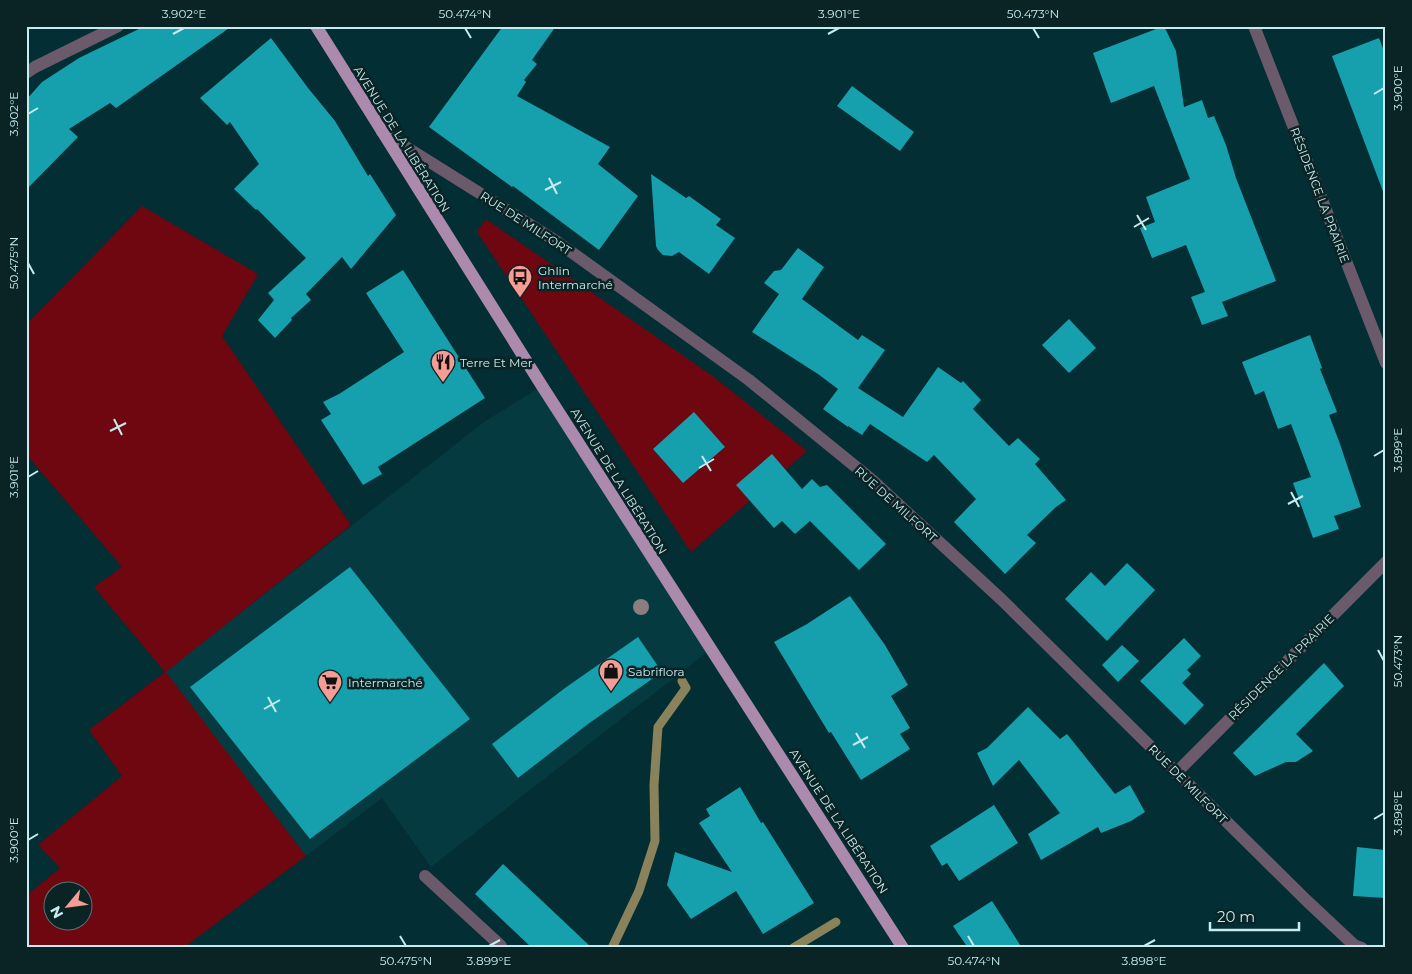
<svg xmlns="http://www.w3.org/2000/svg" width="1412" height="974" viewBox="0 0 1412 974" font-family="Montserrat,sans-serif">
	<style>
		.built { fill: #053b40 }
		.green { fill: #6e0710; fill-rule: evenodd }
		.lines { fill: none; stroke-linecap: round; stroke-linejoin: round }
		.stream { stroke: #89825b; stroke-width: 9 }
		.building { fill: #16a0ad }
		.minor { stroke: #6a5a6b; stroke-width: 12 }
		.primary { stroke: #ac8aae; stroke-width: 12 }
		.tree { fill: #8a7e7e }
		.ticks { fill: none; stroke: #c7ebef; stroke-width: 2 }
		.labels { text-anchor: middle; dominant-baseline: central; stroke-width: 5; stroke-linejoin: round; paint-order: stroke }
		.street-label { font-size: 12px; fill: #c7ebef; stroke: #0a2325 }
		.poi-label { font-size: 12px; fill: #c7ebef; stroke: #0a2325; text-anchor: start }
		.neatline { fill: none; stroke: #c7ebef; stroke-width: 2 }
		.ticks-label { font-size: 12px; text-anchor: middle; fill: #c7ebef }
	</style>
	<rect width="100%" height="100%" fill="#032e33"/>
	<!-- built -->
	<polygon class="built" points="542,386 711,649 431,867 382,798 306,856 165,672 484,422"/>
	<!-- green -->
	<g class="green">
		<path d="M142 206 258 274 222 336 351 525 166 672 306 856 183 948H26V896L60 868 38 845 122 776 89 730 165 672 94 587 122 567 26 454V325ZM52 892H82V922H52Z"/>
		<polygon points="486,219 714,377 807,451 691,552 477,232"/>
	</g>
	<g class="lines">
		<!-- stream -->
		<g class="stream">
			<polyline points="612,948 639,891 655,841 654,785 658,727 686,688 682,681"/>
			<polyline points="793,948 836,922"/>
		</g>
	</g>
	<!-- building -->
	<g class="building">
		<polygon points="145,26 232,26 116,108 110,103 69,129 78,137 26,190 26,100 42,82 79,58"/>
		<polygon points="503,26 556,26 532,60 537,64 524,80 526,82 517,96 610,147 598,164 638,196 599,250 513,186 512,187 429,127"/>
		<polygon points="1164,26 1176,51 1184,107 1202,100 1208,118 1214,116 1226,145 1236,178 1276,281 1222,302 1228,316 1202,325 1191,297 1205,292 1186,245 1152,258 1140,228 1155,222 1146,197 1190,179 1154,86 1111,103 1093,53"/>
		<polygon points="271,38 308,88 335,121 368,176 370,174 396,215 351,269 342,257 306,294 311,300 291,318 292,320 275,338 258,320 274,300 268,293 306,258 257,209 256,210 234,189 259,164 230,122 227,125 200,98"/>
		<polygon points="1379,38 1386,56 1386,193 1384,194 1332,56"/>
		<polygon points="852,86 914,132 900,151 837,106"/>
		<polygon points="651,174 686,198 689,196 721,219 716,225 735,238 709,274 679,252 672,256 663,255 658,250 656,246"/>
		<polygon points="798,248 824,267 802,299 858,340 862,335 885,350 858,388 903,417 938,367 961,383 963,381 981,400 973,409 1009,446 1018,438 1040,459 1035,464 1066,500 1056,507 1027,535 1036,543 1005,574 954,522 976,499 934,455 927,462 870,424 862,435 848,426 848,427 823,409 838,389 818,374 752,332 779,294 764,283 774,271 781,270"/>
		<polygon points="403,270 485,398 378,467 382,474 363,485 321,420 331,414 323,402 339,394 404,352 366,293"/>
		<polygon points="1069,319 1096,348 1069,373 1042,345"/>
		<polygon points="1310,335 1322,368 1320,369 1337,412 1329,415 1340,444 1361,507 1334,516 1339,529 1313,538 1293,483 1311,477 1291,424 1278,429 1264,391 1255,395 1242,362"/>
		<polygon points="694,412 725,447 683,483 653,449"/>
		<polygon points="772,454 802,489 812,479 820,487 827,485 886,544 859,570 810,521 795,534 782,521 774,528 736,485"/>
		<polygon points="1127,563 1155,590 1107,641 1065,599 1091,572 1105,586"/>
		<polygon points="350,567 470,719 310,839 190,687"/>
		<polygon points="850,596 885,645 908,685 891,696 910,728 900,734 910,749 861,780 831,732 829,733 815,710 774,642 807,624"/>
		<polygon points="638,637 662,672 588,724 518,778 492,744 565,688"/>
		<polygon points="1184,638 1201,656 1187,670 1191,674 1182,683 1204,705 1185,725 1140,681"/>
		<polygon points="1122,645 1139,661 1118,682 1102,665"/>
		<polygon points="1324,663 1344,686 1296,734 1313,751 1296,762 1286,762 1255,776 1233,753"/>
		<polygon points="1028,707 1060,739 1067,734 1115,794 1130,785 1145,812 1131,821 1101,833 1098,827 1041,860 1028,834 1060,813 1019,760 993,786 977,753 987,748"/>
		<polygon points="740,787 761,823 763,822 814,903 763,934 736,891 691,919 667,885 675,852 732,872 699,823 710,816 706,809"/>
		<polygon points="994,805 1018,843 959,881 947,863 942,866 930,846"/>
		<polygon points="1357,847 1385,850 1386,898 1353,896"/>
		<polygon points="503,864 592,948 532,948 475,894"/>
		<polygon points="992,901 1022,948 968,948 953,926"/>
	</g>
	<g class="lines">
		<!-- minor -->
		<g class="minor">
			<polyline points="1254,26 1386,363"/>
			<polyline points="26,73 35,67 118,26"/>
			<polyline points="382,132 556,241 749,380 872,480 1002,600 1306,900 1354,945 1362,948"/>
			<polyline points="1176,773 1386,562"/>
			<polyline points="425,876 501,946"/>
		</g>
		<!-- primary -->
		<polyline class="primary" points="316,26 542,386 903,948"/>
	</g>
	<!-- trees -->
	<circle class="tree" cx="641" cy="607" r="8"/>
	<!-- ticks -->
	<path class="ticks" d="M465 28 471 38M1033 28 1039 38M173 34 184 28M828 34 839 28M1374 94 1384 88M28 114 38 108M549 178 557 194M545 190 561 182M1137 215 1146 230M1134 227 1149 218M28 263 34 274M114 419 122 435M110 431 126 423M702 456 711 471M1374 456 1384 450M699 468 714 459M28 477 38 471M1291 492 1299 507M1288 504 1303 496M1378 650 1384 661M268 697 276 712M264 709 280 700M856 733 865 748M853 745 868 737M1374 819 1384 813M28 840 38 834M400 936 406 946M968 936 974 946M489 946 500 940M1144 946 1155 940"/>
	<!-- icons -->
	<defs>
		<symbol id="bus-pin" viewBox="-11 -11 22 30"><path d="M0 17L-7.5 6A9.5 9.5 0 1 1 7.5 6Z" fill="#f59c94" stroke="#0a2325"/><path d="M-5-6H5V4H4V6H2V4H-2V6H-4V4H-5ZM-3.5-4V0h7V-4ZM-3.5 1.2v1.5H-2V1.2ZM2 1.2v1.5H3.5V1.2Z" fill="#111"/></symbol>
		<symbol id="restaurant-pin" viewBox="-11 -11 22 30"><path d="M0 17L-7.5 6A9.5 9.5 0 1 1 7.5 6Z" fill="#f59c94" stroke="#0a2325"/><path d="M-5-6h1v4h1v-4h1v4h1v-4h1v5L-1.5 .5V6h-2V.5L-5-1ZM5-6V6H3V1.5H1.5Q1.5-4 5-6Z" fill="#111"/></symbol>
		<symbol id="shop-pin" viewBox="-11 -11 22 30"><path d="M0 17L-7.5 6A9.5 9.5 0 1 1 7.5 6Z" fill="#f59c94" stroke="#0a2325"/><path d="M-5-2.5h2.3a2.7 3.5 0 0 1 5.4 0H5L5.5 6h-11ZM-1.5-2.5h3a1.5 2.3 0 0 0-3 0Z" fill="#111"/></symbol>
		<symbol id="supermarket-pin" viewBox="-11 -11 22 30"><path d="M0 17L-7.5 6A9.5 9.5 0 1 1 7.5 6Z" fill="#f59c94" stroke="#0a2325"/><path d="M-6-5.5h2.5l.6 2H6L4.5 2H-2.5L-4.4-4H-6ZM-1.5 3.2a1.3 1.3 0 1 0 .1 0ZM3 3.2a1.3 1.3 0 1 0 .1 0Z" fill="#111"/></symbol>
	</defs>
	<g fill-rule="evenodd">
		<use href="#bus-pin" x="506" y="263" width="28" height="38"/>
		<use href="#restaurant-pin" x="429" y="348" width="28" height="38"/>
		<use href="#shop-pin" x="597" y="657" width="28" height="38"/>
		<use href="#supermarket-pin" x="316" y="668" width="28" height="38"/>
	</g>
	<g class="labels">
		<!-- street labels -->
		<g class="street-label">
			<text transform="translate(402 139) rotate(58)">AVENUE DE LA LIBÉRATION</text>
			<text transform="translate(1320 195) rotate(69)">RÉSIDENCE LA PRAIRIE</text>
			<text transform="translate(526 223) rotate(33)">RUE DE MILFORT</text>
			<text transform="translate(619 481) rotate(58)">AVENUE DE LA LIBÉRATION</text>
			<text transform="translate(896 504) rotate(42)">RUE DE MILFORT</text>
			<text transform="translate(1281 667) rotate(-45)">RÉSIDENCE LA PRAIRIE</text>
			<text transform="translate(1188 784) rotate(45)">RUE DE MILFORT</text>
			<text transform="translate(839 821) rotate(57)">AVENUE DE LA LIBÉRATION</text>
		</g>
		<!-- poi labels -->
		<g class="poi-label">
			<text x="538" y="270">Ghlin<tspan x="538" dy="14">Intermarché</tspan></text>
			<text x="460" y="362">Terre Et Mer</text>
			<text x="628" y="671">Sabriflora</text>
			<text x="348" y="682">Intermarché</text>
		</g>
	</g>
	<!-- border -->
	<rect width="1412" height="974" fill="none" stroke="#0a2325" stroke-width="55"/>
	<!-- north arrow -->
	<g transform="translate(68 906) rotate(241)"><circle r="24" fill="#0a2325" stroke="#567376"/>
	<path d="M0-4L9 19L0 12L-9 19Z" fill="#f59c94"/>
	<text y="-8" font-size="14" font-weight="bold" text-anchor="middle" fill="#c7ebef">N</text>
	</g>
	<!-- scale -->
	<path d="M1210 922v8h89v-8" fill="none" stroke="#c7ebef" stroke-width="2.5"/>
	<text x="1217" y="922" font-size="15" fill="#c7ebef" stroke="#0a2325" stroke-width="4" paint-order="stroke">20 m</text>
	<rect x="28" y="28" width="1356" height="918" class="neatline"/>
	<g class="ticks-label">
		<text x="184" y="18">3.902°E</text>
		<text x="465" y="18">50.474°N</text>
		<text x="839" y="18">3.901°E</text>
		<text x="1033" y="18">50.473°N</text>
		<text transform="translate(1398 88) rotate(-90)" y="4">3.900°E</text>
		<text transform="translate(14 114) rotate(-90)" y="4">3.902°E</text>
		<text transform="translate(14 263) rotate(-90)" y="4">50.475°N</text>
		<text transform="translate(1398 450) rotate(-90)" y="4">3.899°E</text>
		<text transform="translate(14 477) rotate(-90)" y="4">3.901°E</text>
		<text transform="translate(1398 661) rotate(-90)" y="4">50.473°N</text>
		<text transform="translate(1398 813) rotate(-90)" y="4">3.898°E</text>
		<text transform="translate(14 840) rotate(-90)" y="4">3.900°E</text>
		<text x="406" y="965">50.475°N</text>
		<text x="489" y="965">3.899°E</text>
		<text x="974" y="965">50.474°N</text>
		<text x="1144" y="965">3.898°E</text>
	</g>
</svg>
